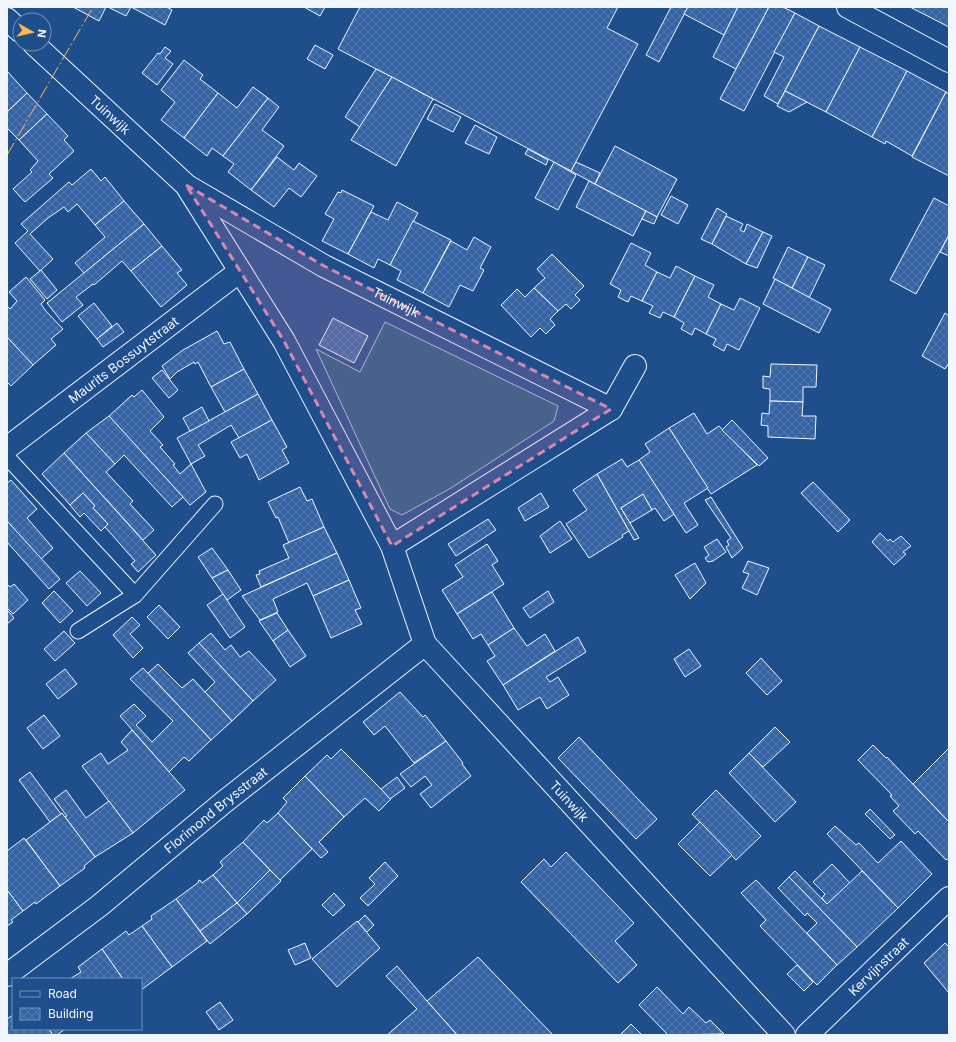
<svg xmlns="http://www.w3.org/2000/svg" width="956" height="1042" viewBox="0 0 956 1042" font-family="Inter,sans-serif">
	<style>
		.grass { fill: #245a82; stroke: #a8bbd7 }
		.building { fill: url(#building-cross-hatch); stroke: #f2f6ff }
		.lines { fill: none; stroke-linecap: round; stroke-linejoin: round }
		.service-casing { stroke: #f2f6ff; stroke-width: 17 }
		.minor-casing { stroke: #f2f6ff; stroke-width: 24 }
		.tertiary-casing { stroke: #f2f6ff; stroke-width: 24 }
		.service { stroke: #1f4e8c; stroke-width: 15 }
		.minor { stroke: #1f4e8c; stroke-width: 22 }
		.tertiary { stroke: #1f4e8c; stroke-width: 22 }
		.power { stroke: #ffb74d; stroke-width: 1; stroke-dasharray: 14 3 2 3; stroke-linecap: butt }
		.marked { fill: #da87ad; fill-opacity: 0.2; stroke: #da87ad; stroke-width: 3; stroke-dasharray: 8 5; stroke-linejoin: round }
		.labels { text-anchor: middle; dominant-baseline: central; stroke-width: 3; stroke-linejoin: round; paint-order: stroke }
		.street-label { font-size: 13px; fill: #f2f6ff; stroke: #1f4e8c }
	</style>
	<defs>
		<pattern id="building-cross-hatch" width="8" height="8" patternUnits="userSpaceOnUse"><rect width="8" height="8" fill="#3563a3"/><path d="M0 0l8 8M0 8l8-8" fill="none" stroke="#537ab1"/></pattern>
	</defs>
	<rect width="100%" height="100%" fill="#1f4e8c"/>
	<!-- grass -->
	<polygon class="grass" points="385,322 558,406 554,421 451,488 402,515 390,509 316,349 360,372"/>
	<!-- building -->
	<g class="building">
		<polygon points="73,7 106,7 99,21"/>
		<polygon points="108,7 167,7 172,10 165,25 131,7 126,16"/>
		<polygon points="304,7 325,7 320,16"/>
		<polygon points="360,7 618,7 607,28 638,44 571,171 338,49"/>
		<polygon points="671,7 688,7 659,62 646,55"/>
		<polygon points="688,7 738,7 724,35 684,14"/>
		<polygon points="738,7 769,7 736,69 713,57"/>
		<polygon points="769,7 783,7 795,13 744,111 720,99"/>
		<polygon points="910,7 949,7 949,27"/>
		<polygon points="795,13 819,26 778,104 764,96 784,57 774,52"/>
		<polygon points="819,26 860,47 826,112 785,91"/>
		<polygon points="315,45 333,55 325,69 307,59"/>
		<polygon points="165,47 171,51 165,58 173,64 157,85 142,73 158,53 160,54"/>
		<polygon points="860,47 907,71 872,137 826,112"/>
		<polygon points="184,60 203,75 200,79 218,93 184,138 161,120 175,102 161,90"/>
		<polygon points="376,69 392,77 360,127 345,117"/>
		<polygon points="7,71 27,93 7,112"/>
		<polygon points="907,71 946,92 912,156 886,141 885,144 872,137"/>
		<polygon points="392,77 433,99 396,166 351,140"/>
		<polygon points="253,87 268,98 223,156 212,148 207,156 184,138 218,93 237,108"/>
		<polygon points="785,91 807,102 789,112 777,106"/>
		<polygon points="946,92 949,94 949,176 912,157"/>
		<polygon points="27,93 47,114 19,140 8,129 7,130 7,112"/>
		<polygon points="268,98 279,107 262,130 284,146 251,190 228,172 234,164 223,156"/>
		<polygon points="435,104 461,117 453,132 427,119"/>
		<polygon points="47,114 68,136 64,140 74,151 49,174 53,178 25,202 13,189 32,172 30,170 38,161 19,140"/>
		<polygon points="475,125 497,137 489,154 465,143"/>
		<polygon points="615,146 677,179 657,217 595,184"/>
		<polygon points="528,149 548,160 546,165 525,154"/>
		<polygon points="277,157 294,170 299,163 317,176 301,197 289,188 274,207 251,190"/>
		<polygon points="554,162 576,175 558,210 535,198"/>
		<polygon points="576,162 600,173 595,184 571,171"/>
		<polygon points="91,169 101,181 105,177 124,201 95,225 77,204 68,212 64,207 48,218 30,234 53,259 40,271 15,243 28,231 21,224 69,182 72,185"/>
		<polygon points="589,181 646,211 633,236 576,207"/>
		<polygon points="342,190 374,206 348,254 322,241 334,219 325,214 338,192 341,193"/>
		<polygon points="671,196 688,205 678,224 661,215"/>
		<polygon points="934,198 949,206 949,235 916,294 890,280"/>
		<polygon points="124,201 144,224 84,273 75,263 105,237 95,225"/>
		<polygon points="397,202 418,213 390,265 378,259 374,268 348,254 371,212 388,220"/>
		<polygon points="717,208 727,214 712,244 701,239"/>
		<polygon points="646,211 657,217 654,224 642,219"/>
		<polygon points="726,216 743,224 740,230 744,232 747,224 763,232 746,264 712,244"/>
		<polygon points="413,221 451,240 423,293 397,280 401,271 390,265"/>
		<polygon points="144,224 162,246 131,271 122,261 94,285 93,284 76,297 83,305 62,322 47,303"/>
		<polygon points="763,232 772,236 757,268 746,264"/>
		<polygon points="949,235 949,256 940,252"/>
		<polygon points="474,237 491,247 480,268 484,270 473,291 460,285 449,307 423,293 451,241 467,250"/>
		<polygon points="631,243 651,253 645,265 657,272 642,301 631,296 628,302 618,297 621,290 610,284"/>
		<polygon points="162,246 182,270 177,273 187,285 161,307 131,271"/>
		<polygon points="788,247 808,257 792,288 773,278"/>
		<polygon points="552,254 584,286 575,295 580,300 571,309 566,304 558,311 534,288 545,278 537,269"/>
		<polygon points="808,257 825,265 809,298 792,288"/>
		<polygon points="676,266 695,276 674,317 663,312 660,318 649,313 653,306 642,301 657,272 670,278"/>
		<polygon points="41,270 57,290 47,299 30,279"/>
		<polygon points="695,276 714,285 708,297 721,304 706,334 695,328 692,335 681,329 684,323 674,317"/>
		<polygon points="26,277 45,300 41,304 45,310 63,329 51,339 56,345 33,365 7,337 7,306 10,309 17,301 9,292"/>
		<polygon points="775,279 831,309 819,333 763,304"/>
		<polygon points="534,288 558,311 550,319 555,325 546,334 540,328 531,337 501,305 517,289 525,297"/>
		<polygon points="740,298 760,308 739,350 727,344 724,351 713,345 716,339 706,334 721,304 734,310"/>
		<polygon points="94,303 112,326 97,339 78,316"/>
		<polygon points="945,313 949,316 949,363 945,369 922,356"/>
		<polygon points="333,318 368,336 354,363 319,345"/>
		<polygon points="117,323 124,332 103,347 97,339"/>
		<polygon points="217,331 224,344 230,342 244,369 211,387 198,362 195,364 194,362 177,372 170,379 162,366 183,350"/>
		<polygon points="7,337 33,365 11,386 7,382"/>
		<polygon points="771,364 817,365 816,387 803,387 803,402 770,401 770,389 763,388 763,376 770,377"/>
		<polygon points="244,369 258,394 225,412 211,387"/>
		<polygon points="162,370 178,390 169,398 152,378"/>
		<polygon points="142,390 164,417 150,431 163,445 160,447 175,464 173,465 180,474 191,464 206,492 190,505 109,416 132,395 134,397"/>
		<polygon points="258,394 272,420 239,438 231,425 198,445 205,456 191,464 177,438"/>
		<polygon points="770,401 803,402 802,416 816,416 815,439 768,437 768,426 761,425 762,413 769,414"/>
		<polygon points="202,407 209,421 190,431 183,418"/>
		<polygon points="694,413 707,434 719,426 757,465 711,494 669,428"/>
		<polygon points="109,416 183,497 172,507 124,455 115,464 86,433"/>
		<polygon points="272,420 287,447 282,450 289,463 259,480 247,454 240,458 231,442"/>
		<polygon points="732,420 768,458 759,466 722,430"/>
		<polygon points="669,428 708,488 684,503 698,525 686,533 639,460 650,452 645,444"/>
		<polygon points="86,433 115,464 106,472 133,501 130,504 154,530 143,540 64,453"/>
		<polygon points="64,453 156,555 138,572 131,564 135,561 105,527 108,524 93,508 95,506 83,493 70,505 42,474"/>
		<polygon points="622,459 627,467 639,460 674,514 664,521 655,508 652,510 643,494 621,508 639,538 634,540 597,474"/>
		<polygon points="597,474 629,531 622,535 623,537 589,558 566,524 587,510 573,490"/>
		<polygon points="11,480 37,509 27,518 53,548 41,559 7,521 7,483"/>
		<polygon points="813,482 850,520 838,532 801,493"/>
		<polygon points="300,487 307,501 312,499 324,527 289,543 278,517 276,518 268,502"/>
		<polygon points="83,493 95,506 93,508 108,524 101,531 84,513 80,517 70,505"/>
		<polygon points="541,493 549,507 525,521 518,508"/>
		<polygon points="643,494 652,510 630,523 621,508"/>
		<polygon points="711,497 743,548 732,558 726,547 729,545 727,541 731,538 705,500"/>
		<polygon points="488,519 496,530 456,556 448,544"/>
		<polygon points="7,521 60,579 49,589 7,542"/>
		<polygon points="560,521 572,539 550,553 540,536"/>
		<polygon points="324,527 337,553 261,587 256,575 260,574 259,571 289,558 283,545"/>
		<polygon points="880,533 888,541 890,539 893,542 901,536 911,546 903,552 906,554 894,565 872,542"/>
		<polygon points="717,539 726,552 713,561 708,562 705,558 709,555 704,547"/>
		<polygon points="487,544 498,561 492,565 504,584 457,614 442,590 463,577 455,565"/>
		<polygon points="212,548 228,570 212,578 198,557"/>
		<polygon points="337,553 349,580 313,596 307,583 273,599 278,612 260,620 242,596"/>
		<polygon points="748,561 769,568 757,595 742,588 749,574 743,572"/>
		<polygon points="695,563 706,583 690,599 675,575"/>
		<polygon points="228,570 241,590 227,600 212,578"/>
		<polygon points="80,571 101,593 87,606 66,583"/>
		<polygon points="349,580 361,608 355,610 362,624 331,638 313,596"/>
		<polygon points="7,584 10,587 14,584 28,600 13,614 7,608"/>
		<polygon points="54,591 73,611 60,623 42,603"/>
		<polygon points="548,591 554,602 530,618 523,608"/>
		<polygon points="492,592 514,628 488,645 481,634 473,639 457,614"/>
		<polygon points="223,594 245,627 230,638 207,605"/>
		<polygon points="159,605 180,627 168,639 147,617"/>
		<polygon points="7,610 14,618 7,624"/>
		<polygon points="277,613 288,630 273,641 259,621"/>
		<polygon points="132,617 140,625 130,634 143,648 133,658 113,635"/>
		<polygon points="514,628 527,646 545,634 555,651 503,685 487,661 495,656 488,645"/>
		<polygon points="288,630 306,656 290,667 273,641"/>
		<polygon points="64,631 75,643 55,661 44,649"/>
		<polygon points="211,633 225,650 231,645 240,657 249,651 276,680 253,701 199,643"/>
		<polygon points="578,637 586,652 546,677 550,682 558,677 569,695 547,709 540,697 518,710 503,685"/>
		<polygon points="199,643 253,701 232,721 205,692 215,682 188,653"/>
		<polygon points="689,649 701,666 685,677 674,659"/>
		<polygon points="761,658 782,681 767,695 746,673"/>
		<polygon points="158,664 182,688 193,679 232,721 211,740 148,673"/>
		<polygon points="143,668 211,740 189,761 184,757 169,772 120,716 134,704 146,716 136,725 152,742 173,721 130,679"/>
		<polygon points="65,669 77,684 58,699 46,684"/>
		<polygon points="400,692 423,717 425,715 446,741 414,763 385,726 374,735 363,722"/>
		<polygon points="44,715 60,736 43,749 27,728"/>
		<polygon points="775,727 790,742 763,767 749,753"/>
		<polygon points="132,730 185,790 133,833 82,766 101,753 108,764 128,750 121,742"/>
		<polygon points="579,737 657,819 636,839 558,758"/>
		<polygon points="446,741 463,763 462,764 471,776 431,808 420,794 432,785 425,776 411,787 400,774"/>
		<polygon points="873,745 886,758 887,757 949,822 949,858 946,860 918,831 915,834 893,811 899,806 890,796 892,795 858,760"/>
		<polygon points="949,748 949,822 913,784"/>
		<polygon points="341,749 391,799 379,811 365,798 344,817 305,776 327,755 331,759"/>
		<polygon points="749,753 796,802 775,822 729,773"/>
		<polygon points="30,772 61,814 50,822 19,780"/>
		<polygon points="305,776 344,817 319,842 328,852 321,858 278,813 287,802 283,798"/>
		<polygon points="397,777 405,788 390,799 381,789"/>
		<polygon points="66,790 86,818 109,801 133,833 95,857 65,817 67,816 54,799"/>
		<polygon points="716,790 761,836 736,860 692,814"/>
		<polygon points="870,809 895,835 890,839 865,814"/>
		<polygon points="62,813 95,857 84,866 85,868 60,886 26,840"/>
		<polygon points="278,813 312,849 280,880 243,842 264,820 267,823"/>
		<polygon points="700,822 732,855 710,876 678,844"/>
		<polygon points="835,826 856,845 859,843 878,863 901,841 932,874 898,908 827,834"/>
		<polygon points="24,838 60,886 36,904 35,902 23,911 7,890 7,851"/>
		<polygon points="243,842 270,870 237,903 213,875 223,866 220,862"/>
		<polygon points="566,852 634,923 615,941 637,965 618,983 521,882 544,859 551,867"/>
		<polygon points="385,862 398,876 368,906 360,898 375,884 369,878"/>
		<polygon points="832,864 850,883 827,904 822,898 825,894 813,882"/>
		<polygon points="270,870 281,881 247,914 237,903"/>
		<polygon points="795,871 827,904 862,871 898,908 857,947 789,877"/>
		<polygon points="213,875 237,903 200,931 176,899 199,882 198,881 200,880 202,883"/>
		<polygon points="789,877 857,947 837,965 807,933 817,923 807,913 805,916 778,888"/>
		<polygon points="756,880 837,965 817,985 760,926 766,920 741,893"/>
		<polygon points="7,890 23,911 11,920 13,922 7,926"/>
		<polygon points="334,893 345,905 333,916 322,905"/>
		<polygon points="176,899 207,941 172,967 142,926 152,919 151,916"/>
		<polygon points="237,903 247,914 210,944 200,931"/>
		<polygon points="365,915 374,925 367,932 358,922"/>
		<polygon points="357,921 380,948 337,987 312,959"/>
		<polygon points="142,926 172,967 141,990 141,979 123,979 102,949 126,931 129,935"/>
		<polygon points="305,943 311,958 295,965 288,950"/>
		<polygon points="945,943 949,947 949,993 924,963"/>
		<polygon points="102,949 123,979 70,979 81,972 78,967"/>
		<polygon points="478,957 553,1035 457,1035 427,1001"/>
		<polygon points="797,965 813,982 804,991 787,974"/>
		<polygon points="397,966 427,1001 457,1035 387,1035 417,1009 386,976"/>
		<polygon points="657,987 683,1014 689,1007 706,1023 710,1020 724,1034 668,1035 639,1005"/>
		<polygon points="220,1002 233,1020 219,1030 206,1012"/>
		<polygon points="13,1015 13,1029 49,1029 53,1035 7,1035 7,1019"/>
		<polygon points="631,1024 642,1035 622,1035 621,1034"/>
		<polygon points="49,1029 65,1029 57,1035 53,1035"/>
	</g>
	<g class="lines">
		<defs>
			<g id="service">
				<polyline points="7,457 135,595"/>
				<polyline points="78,631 135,595 215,504"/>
			</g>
			<g id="minor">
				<polyline points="7,19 20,31"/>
				<path id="s1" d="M34 44 186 185 284 341 392 546 425 644 784 1035"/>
				<path id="s2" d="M189 187 324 266 611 409"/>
				<path id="s3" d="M7 448 240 271"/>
				<polyline points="392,546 611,409 635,366"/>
				<path id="s4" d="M7 975 99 906 224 802 425 644"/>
				<path id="s5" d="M807 1035 949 898"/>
			</g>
			<polyline id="tertiary" points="848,7 949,61"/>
		</defs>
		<!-- service casing -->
		<use href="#service" class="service-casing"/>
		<!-- minor casing -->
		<use href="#minor" class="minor-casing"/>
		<!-- tertiary casing -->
		<use href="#tertiary" class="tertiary-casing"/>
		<!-- service -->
		<use href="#service" class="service"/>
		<!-- minor -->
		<use href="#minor" class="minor"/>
		<!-- tertiary -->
		<use href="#tertiary" class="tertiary"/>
		<!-- power -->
		<polyline class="power" points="7,155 93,7"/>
	</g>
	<!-- marked area -->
	<path class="marked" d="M186 185 324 266 611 409 392 546 284 341Z"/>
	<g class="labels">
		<!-- street labels -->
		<g class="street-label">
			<text stroke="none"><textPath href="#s1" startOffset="104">Tuinwijk</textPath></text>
			<text stroke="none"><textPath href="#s2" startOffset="237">Tuinwijk</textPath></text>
			<text stroke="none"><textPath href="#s3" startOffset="146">Maurits Bossuytstraat</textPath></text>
			<text stroke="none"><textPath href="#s1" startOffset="940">Tuinwijk</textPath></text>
			<text stroke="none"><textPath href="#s4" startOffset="266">Florimond Brysstraat</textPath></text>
			<text stroke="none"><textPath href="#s5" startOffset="99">Kervijnstraat</textPath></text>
		</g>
	</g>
	<!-- border -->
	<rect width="956" height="1042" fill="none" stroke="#f2f6ff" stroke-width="16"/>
	<!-- legend -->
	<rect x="12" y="978" width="130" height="52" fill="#1f4e8c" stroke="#7391ba"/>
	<rect x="20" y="991" width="20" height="6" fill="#1f4e8c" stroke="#7391ba"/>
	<text x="48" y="998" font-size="12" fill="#f2f6ff">Road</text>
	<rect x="20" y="1008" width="20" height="12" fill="url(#building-cross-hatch)" stroke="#7391ba"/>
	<text x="48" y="1018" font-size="12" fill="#f2f6ff">Building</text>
	<!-- north arrow -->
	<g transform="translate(32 32) rotate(98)"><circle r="19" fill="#1f4e8c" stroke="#7391ba"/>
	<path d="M0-3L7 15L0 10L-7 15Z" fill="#ffb74d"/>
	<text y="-6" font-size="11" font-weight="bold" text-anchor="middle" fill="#f2f6ff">N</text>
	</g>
</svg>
